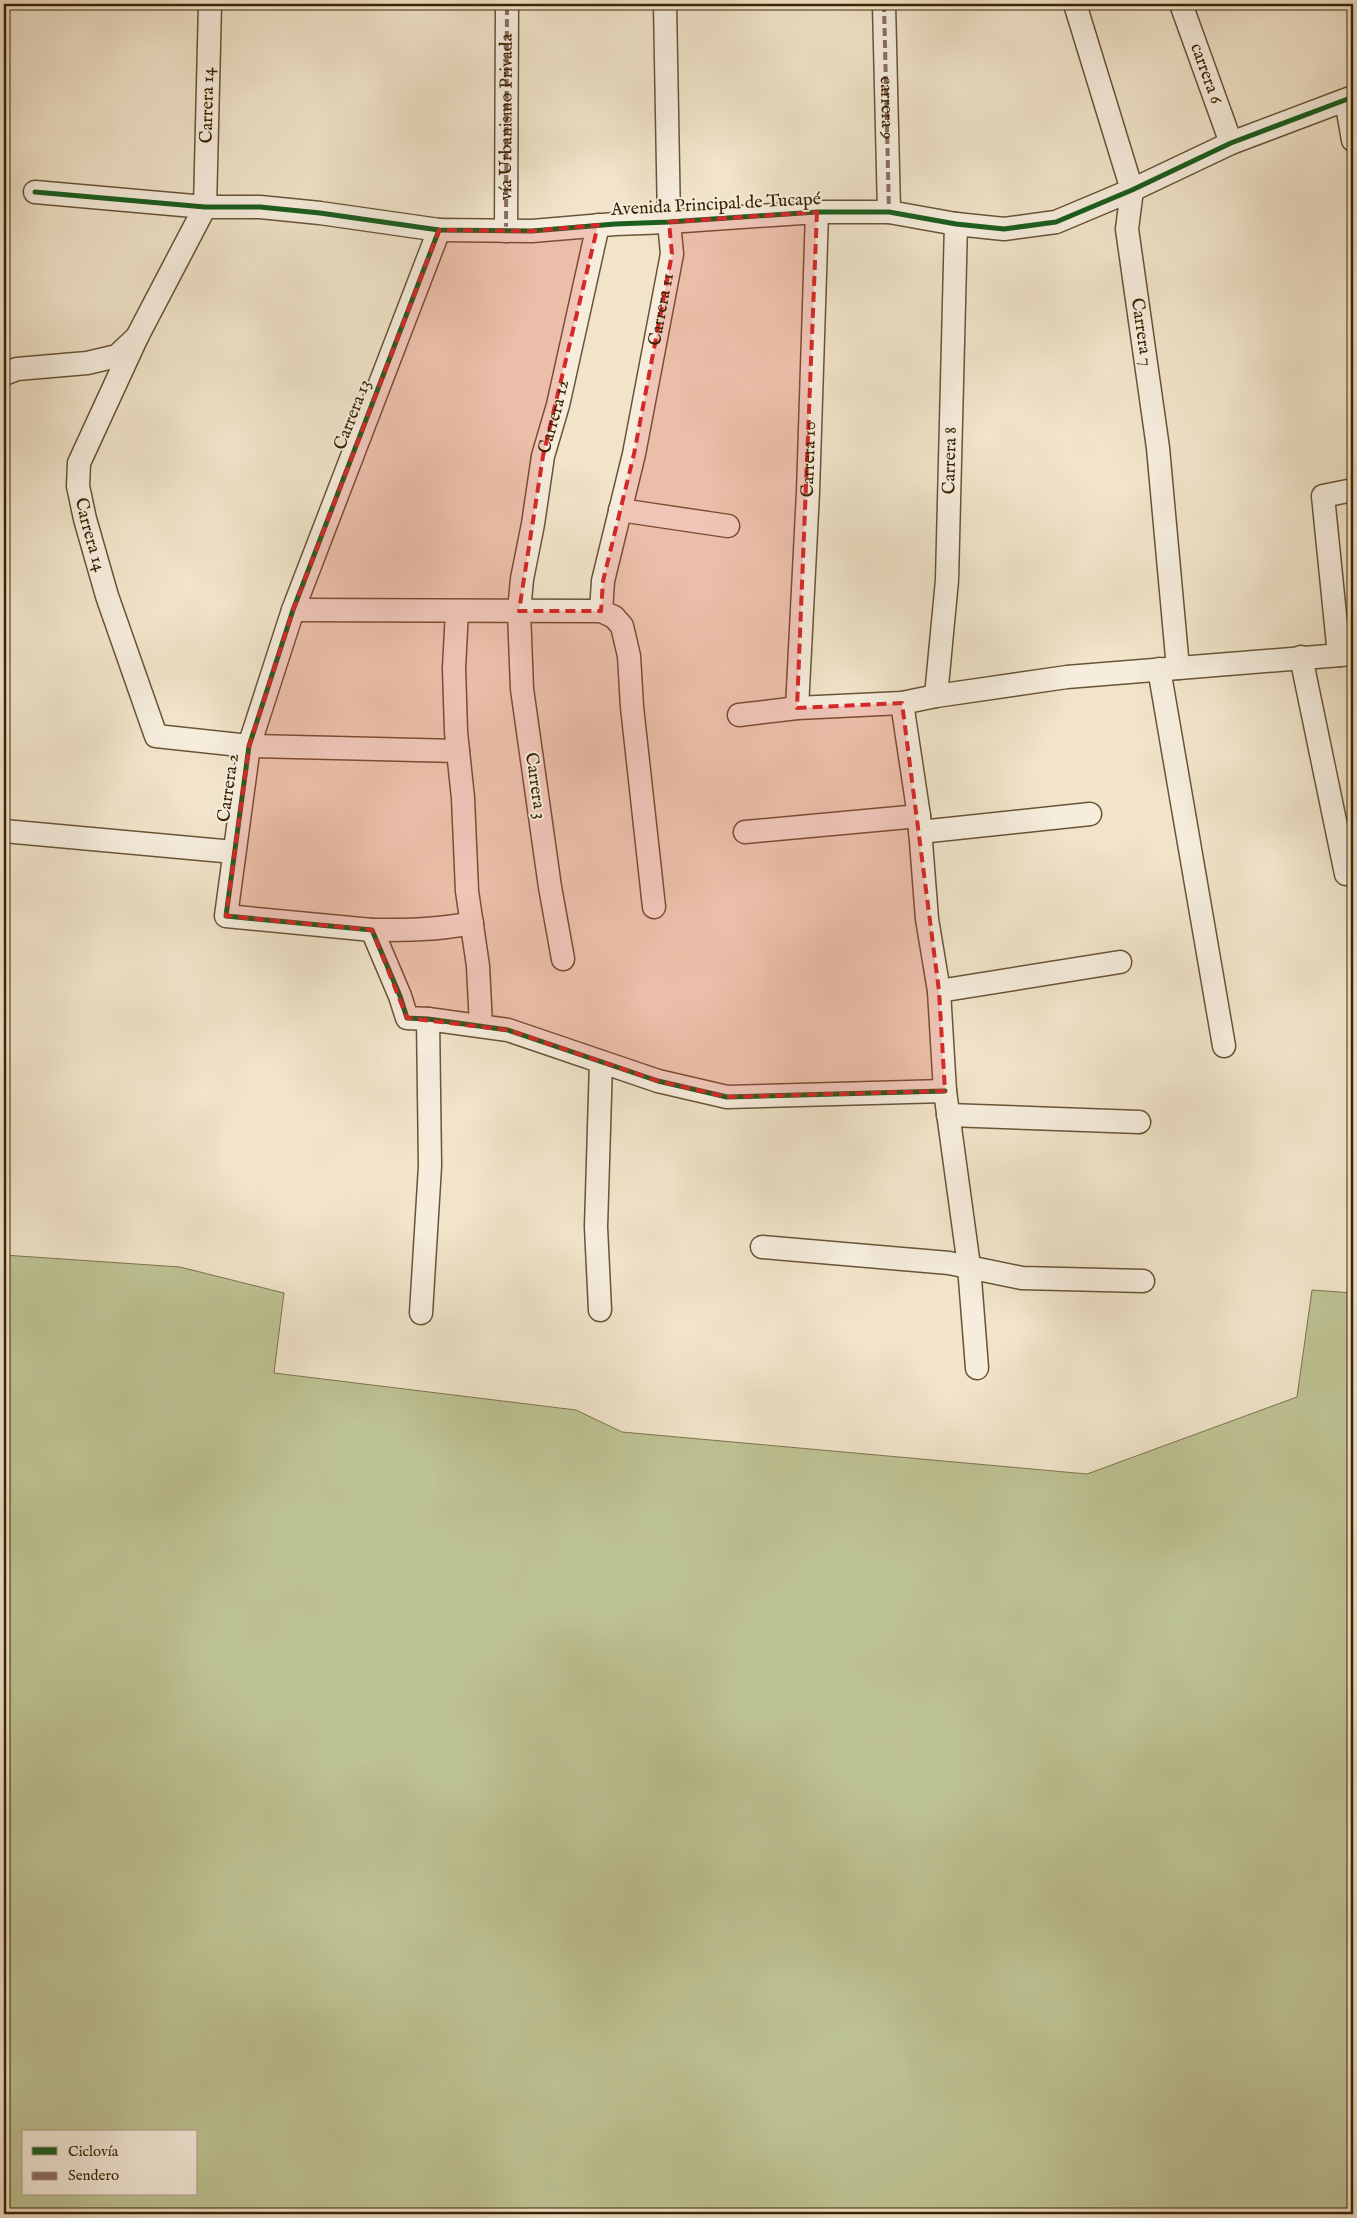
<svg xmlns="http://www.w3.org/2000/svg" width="1357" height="2218" viewBox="0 0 1357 2218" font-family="'IM FELL English',serif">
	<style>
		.green { fill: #bec394; stroke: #7d744c; fill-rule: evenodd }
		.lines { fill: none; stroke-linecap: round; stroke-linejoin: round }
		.minor-casing { stroke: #695435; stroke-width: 25 }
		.minor { stroke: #f6eddd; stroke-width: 22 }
		.quiet { stroke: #8d6e63; stroke-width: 4; stroke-dasharray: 8 4; stroke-linecap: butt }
		.cycleway-casing { stroke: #f6eddd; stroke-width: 8 }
		.cycleway { stroke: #1b5e20; stroke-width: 5 }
		.marked { fill: #d62828; fill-opacity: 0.2; stroke: #d62828; stroke-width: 4; stroke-dasharray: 10 6; stroke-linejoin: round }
		.labels { text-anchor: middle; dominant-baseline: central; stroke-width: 4; stroke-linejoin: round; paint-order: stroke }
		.street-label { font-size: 18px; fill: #3c2403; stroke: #f6eddd }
	</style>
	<rect width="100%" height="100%" fill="#f1e4ca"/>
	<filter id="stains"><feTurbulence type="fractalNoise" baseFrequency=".004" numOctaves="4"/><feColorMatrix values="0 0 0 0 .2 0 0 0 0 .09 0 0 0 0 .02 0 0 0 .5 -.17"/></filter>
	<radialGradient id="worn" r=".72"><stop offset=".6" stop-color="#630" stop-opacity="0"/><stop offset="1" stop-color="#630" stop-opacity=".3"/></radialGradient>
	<!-- green -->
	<path class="green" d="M4 1255 180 1267 284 1293 274 1373 576 1410 622 1432 1087 1474 1297 1397 1312 1290 1353 1293V2214H4ZM24 2132H196V2194H24Z"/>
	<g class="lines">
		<defs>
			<g id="minor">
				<polyline points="884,4 889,212"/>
				<path id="s1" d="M1075 4 1132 190 1127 229 1158 448 1178 668"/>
				<path id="s2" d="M1181 4 1231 143"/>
				<polyline points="1346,100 1353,140"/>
				<polyline points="35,192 205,207 260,207 320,213 439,230 532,231 615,224 669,222 817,212 889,212 956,224 1004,229 1056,222 1132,190 1231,143 1353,97"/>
				<polyline points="439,230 293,610 249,746 226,916 372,930 400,996 407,1018 428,1019 508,1030 658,1081 727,1097 945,1091"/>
				<path id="s3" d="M506 231 507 4"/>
				<path id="s4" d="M137 337 79 463 78 486 85 519 107 596 156 736 249 746 458 751"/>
				<path id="s5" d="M4 374 17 369 87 363 117 356 137 337 205 207 210 4"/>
				<polyline points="620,510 728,526"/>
				<polyline points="293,610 601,611 614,617 622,626 629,656 632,707 654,907"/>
				<polyline points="457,611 454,668 456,732 463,798 467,891 478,966 481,1026"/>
				<path id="s6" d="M601 611 603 581 634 454 672 254 669 222 665 4"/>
				<polyline points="1339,655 1323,496 1353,490"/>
				<polyline points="1301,657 1346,874"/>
				<polyline points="1159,669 1224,1046"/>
				<path id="s7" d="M936 696 947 580 956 224"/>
				<polyline points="902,703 919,816 927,919 939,991 945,1091 969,1266 977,1368"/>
				<path id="s8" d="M797 708 808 492 817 212"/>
				<polyline points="739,715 797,708 902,703 936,696 1067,677 1353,654"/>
				<polyline points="4,831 234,852"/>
				<polyline points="745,832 919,816"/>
				<polyline points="920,832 1090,814"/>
				<path d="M372 930C406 930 438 930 472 923"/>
				<path id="s9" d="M563 959 550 887 522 689 519 611 522 579 533 524 543 456 558 405 598 225"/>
				<polyline points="939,991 1120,962"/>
				<polyline points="948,1115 1139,1122"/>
				<polyline points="762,1247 949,1263 1022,1278 1143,1281"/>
				<polyline points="600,1310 596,1227 601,1062"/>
				<polyline points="421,1313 430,1166 428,1019"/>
			</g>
		</defs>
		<!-- minor casing -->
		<use href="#minor" class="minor-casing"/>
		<!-- minor -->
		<use href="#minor" class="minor"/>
		<!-- quiet -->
		<g class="quiet">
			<path id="s10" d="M884 4 889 212"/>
			<polyline points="506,231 507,4"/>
		</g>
		<defs>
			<g id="cycleway">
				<polyline points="35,192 205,207 260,207 320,213 439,230 532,231 615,224 669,222 817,212 889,212 956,224 1004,229 1056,222 1132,190 1231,143 1353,97"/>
				<polyline points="439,230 293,610 249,746 226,916 372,930 400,996 407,1018 428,1019 508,1030 658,1081 727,1097 945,1091"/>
			</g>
		</defs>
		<!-- cycleway casing -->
		<use href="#cycleway" class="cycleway-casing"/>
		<!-- cycleway -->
		<use href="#cycleway" class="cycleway"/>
	</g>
	<!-- marked area -->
	<path class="marked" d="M817 212 797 708 902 703 939 991 945 1091 727 1097 658 1081 508 1030 407 1018 372 930 226 916 249 746 293 610 439 230 532 231 598 225 543 456 519 611H601L603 581 634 454 672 254 669 222Z"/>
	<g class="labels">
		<!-- street labels -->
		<g class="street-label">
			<text stroke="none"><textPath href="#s2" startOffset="74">carrera 6</textPath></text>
			<text stroke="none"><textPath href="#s5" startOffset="391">Carrera 14</textPath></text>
			<text stroke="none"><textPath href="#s10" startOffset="104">carrera 9</textPath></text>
			<text stroke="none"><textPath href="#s3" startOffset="114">vía Urbanismo Privada</textPath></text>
			<text transform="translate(716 205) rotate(-3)">Avenida Principal de Tucapé</text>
			<text stroke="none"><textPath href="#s6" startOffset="308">Carrera 11</textPath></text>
			<text stroke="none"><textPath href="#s1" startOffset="338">Carrera 7</textPath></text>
			<text transform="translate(353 415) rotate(-69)">Carrera 13</text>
			<text stroke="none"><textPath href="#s9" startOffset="549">Carrera 12</textPath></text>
			<text stroke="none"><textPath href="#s8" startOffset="249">Carrera 10</textPath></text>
			<text stroke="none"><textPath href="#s7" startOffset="236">Carrera 8</textPath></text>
			<text stroke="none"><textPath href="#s4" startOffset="212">Carrera 14</textPath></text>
			<text transform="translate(535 786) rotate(82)">Carrera 3</text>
			<text transform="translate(229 788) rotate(-82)">Carrera 2</text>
		</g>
	</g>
	<!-- margin -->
	<rect width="1357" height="2218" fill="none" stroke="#f1e4ca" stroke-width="20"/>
	<rect x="5" y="5" width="1347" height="2208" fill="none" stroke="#3c2403" stroke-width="2.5"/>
	<rect x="10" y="10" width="1337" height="2198" fill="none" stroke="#3c2403"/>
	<!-- legend -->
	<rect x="22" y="2130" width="175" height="65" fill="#f6eddd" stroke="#ac9d86"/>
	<rect x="32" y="2147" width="25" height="8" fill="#1b5e20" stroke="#ac9d86"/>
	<text x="68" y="2156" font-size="15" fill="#3c2403">Ciclovía</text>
	<rect x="32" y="2172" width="25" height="8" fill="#8d6e63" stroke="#ac9d86"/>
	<text x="68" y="2180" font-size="15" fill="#3c2403">Sendero</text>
	<rect width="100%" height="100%" filter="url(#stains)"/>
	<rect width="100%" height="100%" fill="url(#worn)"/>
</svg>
